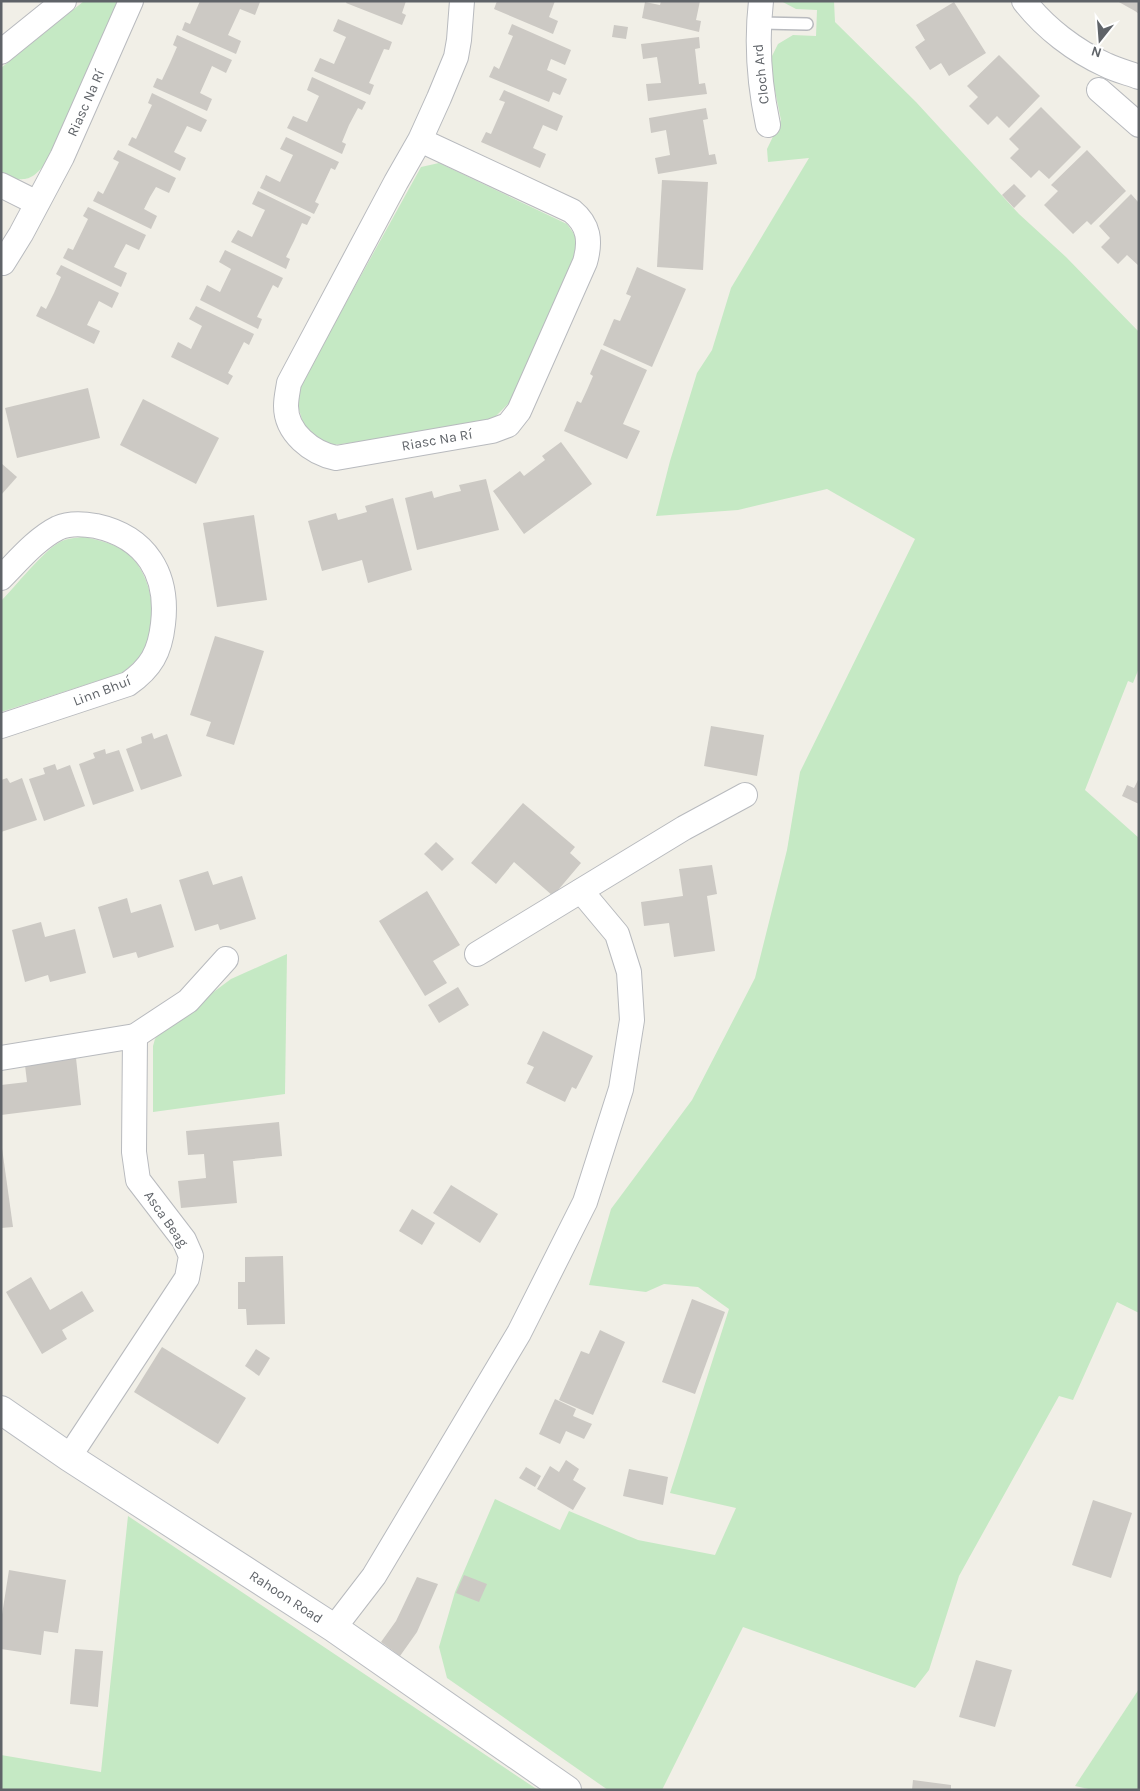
<svg xmlns="http://www.w3.org/2000/svg" width="1140" height="1791" viewBox="0 0 1140 1791" font-family="Karla,sans-serif">
	<style>
		.green { fill: #c5e9c4 }
		.building { fill: #ccc9c4 }
		.lines { fill: none; stroke-linecap: round; stroke-linejoin: round }
		.lane-casing { stroke: #b8babe; stroke-width: 14 }
		.street-casing { stroke: #b8babe; stroke-width: 26 }
		.secondary-casing { stroke: #b9bcc1; stroke-width: 30 }
		.lane { stroke: #fff; stroke-width: 11 }
		.street { stroke: #fff; stroke-width: 24 }
		.secondary { stroke: #fff; stroke-width: 28 }
		.labels { text-anchor: middle; dominant-baseline: central; stroke-width: 4; stroke-linejoin: round; paint-order: stroke }
		.street-label { font-size: 14px; fill: #5f6368; stroke: #fff }
	</style>
	<rect width="100%" height="100%" fill="#f1efe7"/>
	<!-- green -->
	<g class="green">
		<path d="M84 1H119L49 160C30 181 29 182 1 176V68Z"/>
		<polygon points="781,1 834,1 835,22 916,102 1019,214 1066,257 1139,332 1139,668 1133,683 1128,681 1085,790 1139,838 1139,1313 1117,1302 1073,1400 1059,1396 959,1576 929,1670 915,1688 743,1627 662,1790 608,1790 447,1678 439,1647 455,1592 495,1499 560,1530 569,1511 638,1540 715,1555 736,1508 670,1493 729,1309 698,1287 664,1284 646,1292 589,1285 611,1209 692,1100 755,978 787,850 800,772 915,539 827,489 738,510 656,516 670,461 697,373 712,350 731,288 809,158 768,162 767,149 781,120 773,81 771,58 778,44 793,35 816,36 817,10 796,9"/>
		<polygon points="439,163 567,224 577,238 577,256 510,402 494,418 414,434 334,445 318,440 303,423 298,406 301,384 421,167"/>
		<path d="M83 537C96 539 111 543 123 550 151 568 160 618 145 647 140 658 131 666 122 673L1 712V601C16 586 43 551 60 542 67 538 75 538 83 537Z"/>
		<polygon points="287,954 285,1094 153,1112 153,1046 155,1039 161,1031 231,979"/>
		<polygon points="128,1516 538,1790 1,1790 1,1755 101,1772"/>
		<polygon points="1139,1689 1139,1790 1093,1790 1075,1786"/>
	</g>
	<!-- building -->
	<g class="building">
		<polygon points="200,1 260,2 255,15 240,9 228,35 241,41 236,54 182,30 185,22 190,24"/>
		<polygon points="347,1 406,1 402,13 406,15 402,25 346,3"/>
		<polygon points="497,1 555,1 549,17 558,21 553,34 494,9"/>
		<polygon points="661,1 700,1 696,20 701,21 699,32 642,18 645,2 660,5"/>
		<polygon points="1117,1 1139,1 1139,14 1135,11"/>
		<polygon points="954,2 986,53 949,76 941,63 930,70 915,47 925,40 916,25"/>
		<polygon points="338,19 392,42 389,50 384,49 369,83 374,85 370,95 314,71 320,58 334,64 346,37 333,31"/>
		<polygon points="512,24 571,50 565,65 551,59 547,70 567,79 560,95 553,92 549,102 489,77 494,66 499,69 513,36 508,34"/>
		<polygon points="614,25 628,27 626,39 612,37"/>
		<polygon points="177,35 232,60 226,73 212,66 200,93 212,99 207,111 153,87 157,78 162,80 170,63 177,47 173,45"/>
		<polygon points="699,37 700,48 695,49 699,84 705,83 707,94 648,101 646,84 661,83 657,57 643,59 641,44"/>
		<polygon points="999,55 1040,96 1009,128 997,116 988,125 969,106 978,97 967,86"/>
		<polygon points="312,77 366,102 362,110 358,108 349,125 342,142 346,144 342,154 287,128 293,116 307,122 319,96 307,90"/>
		<polygon points="504,90 563,116 557,131 543,125 533,148 546,154 540,168 481,142 486,132 491,134 505,102 499,100"/>
		<polygon points="152,93 207,120 201,132 187,126 174,152 186,158 180,171 128,145 132,137 136,139 152,105 148,103"/>
		<polygon points="1041,107 1081,147 1049,179 1039,170 1031,178 1010,158 1019,149 1009,139"/>
		<polygon points="706,108 708,119 703,120 709,155 715,154 717,164 658,174 655,158 670,155 666,130 651,133 649,118"/>
		<polygon points="286,137 339,162 335,170 331,168 315,202 319,204 314,214 260,188 266,175 280,182 293,155 280,149"/>
		<polygon points="118,150 176,178 169,193 156,187 150,197 144,209 157,216 151,229 93,201 98,191 103,194 119,162 113,159"/>
		<polygon points="1087,150 1126,191 1091,225 1087,221 1073,234 1044,205 1058,191 1051,185"/>
		<polygon points="662,180 708,182 703,270 657,267"/>
		<polygon points="1014,184 1026,196 1014,208 1002,195"/>
		<polygon points="258,191 311,217 307,225 302,223 294,241 286,257 290,259 286,269 231,242 238,230 252,237 265,210 252,204"/>
		<polygon points="1131,194 1139,203 1139,266 1127,255 1118,264 1101,247 1110,238 1099,226"/>
		<polygon points="88,207 146,235 139,250 126,244 120,255 114,267 127,273 121,287 63,258 68,248 73,250 88,219 83,216"/>
		<polygon points="225,250 283,278 278,288 273,285 257,317 262,319 258,329 200,300 207,285 220,292 231,269 219,262"/>
		<polygon points="61,265 119,293 112,308 99,301 87,325 100,331 94,344 36,316 41,306 46,309 54,293 61,277 56,274"/>
		<polygon points="637,267 686,289 652,367 603,345 614,319 620,321 631,296 626,294"/>
		<polygon points="196,306 254,334 249,345 244,342 228,373 233,376 228,385 171,357 178,342 191,349 202,326 189,319"/>
		<polygon points="601,349 647,370 623,424 640,431 627,459 564,431 577,401 581,403 587,390 593,376 590,374"/>
		<polygon points="88,388 100,438 17,458 5,408"/>
		<polygon points="143,399 219,438 196,484 120,445"/>
		<polygon points="561,442 592,484 524,534 493,491 520,471 524,476 545,460 542,456"/>
		<polygon points="1,463 17,477 1,495"/>
		<polygon points="486,479 499,530 417,550 405,498 432,491 434,498 448,494 461,491 459,485"/>
		<polygon points="393,498 412,570 368,583 362,560 322,571 308,521 336,513 338,520 367,512 365,506"/>
		<polygon points="254,515 267,600 217,607 203,523"/>
		<polygon points="215,636 264,651 234,745 206,736 211,722 190,715"/>
		<polygon points="711,726 764,735 757,776 704,766"/>
		<polygon points="152,733 154,739 167,734 182,776 141,790 126,749 142,743 141,737"/>
		<polygon points="105,749 106,754 119,750 134,791 93,805 79,764 95,758 93,753"/>
		<polygon points="55,764 57,770 70,765 85,806 44,821 29,779 45,774 43,768"/>
		<polygon points="7,778 10,783 22,778 37,820 1,832 1,780"/>
		<polygon points="1139,778 1139,804 1122,796 1127,785 1134,788"/>
		<polygon points="523,803 575,847 570,853 581,863 553,896 514,862 496,884 471,863"/>
		<polygon points="436,842 454,859 442,871 424,854"/>
		<polygon points="712,865 717,894 707,896 715,951 674,957 669,923 644,926 641,902 683,896 679,869"/>
		<polygon points="208,871 213,885 242,876 256,919 220,930 218,924 195,931 179,880"/>
		<polygon points="427,891 460,945 433,961 447,983 425,996 379,921"/>
		<polygon points="127,898 131,913 161,904 174,947 138,958 136,952 113,958 98,907"/>
		<polygon points="41,922 45,937 75,929 86,973 50,982 48,975 25,982 12,930"/>
		<polygon points="458,987 469,1005 439,1023 428,1005"/>
		<polygon points="543,1031 593,1056 576,1089 572,1087 565,1102 526,1083 534,1067 527,1064"/>
		<polygon points="76,1058 81,1105 1,1115 1,1085 27,1082 25,1065"/>
		<polygon points="279,1122 282,1156 233,1161 237,1203 181,1208 178,1181 206,1178 204,1154 188,1155 186,1131"/>
		<polygon points="2,1148 13,1227 1,1228 1,1149"/>
		<polygon points="451,1185 498,1214 480,1243 433,1213"/>
		<polygon points="412,1209 435,1223 422,1245 399,1231"/>
		<polygon points="283,1256 285,1324 247,1325 246,1309 238,1309 238,1282 245,1282 245,1257"/>
		<polygon points="31,1277 50,1310 82,1291 94,1311 62,1330 67,1339 42,1354 6,1292"/>
		<polygon points="692,1299 725,1312 695,1394 662,1382"/>
		<polygon points="600,1330 625,1342 593,1415 559,1400 581,1351 589,1354"/>
		<polygon points="162,1347 246,1398 218,1444 134,1392"/>
		<polygon points="256,1349 270,1358 259,1376 245,1366"/>
		<polygon points="555,1399 576,1409 573,1416 592,1424 584,1439 566,1431 560,1444 539,1434"/>
		<polygon points="566,1460 579,1469 573,1480 586,1488 573,1510 537,1489 550,1466 559,1472"/>
		<polygon points="526,1467 541,1476 535,1487 519,1478"/>
		<polygon points="629,1469 668,1477 663,1505 623,1496"/>
		<polygon points="1093,1500 1132,1513 1111,1578 1072,1565"/>
		<polygon points="9,1570 66,1580 58,1633 44,1631 41,1655 1,1649 1,1621"/>
		<polygon points="464,1575 487,1584 479,1602 456,1593"/>
		<polygon points="417,1577 438,1584 417,1632 400,1656 381,1642 396,1621"/>
		<polygon points="75,1649 103,1651 98,1707 70,1704"/>
		<polygon points="976,1660 1012,1670 995,1727 959,1717"/>
		<polygon points="913,1780 951,1785 951,1790 912,1790"/>
	</g>
	<g class="lines">
		<defs>
			<polyline id="lane" points="758,23 807,24"/>
			<g id="street">
				<path d="M761 1C756 44 759 83 768 125"/>
				<path d="M1024 1C1045 28 1075 51 1106 65 1116 70 1128 73 1139 77"/>
				<polyline points="1,52 64,1"/>
				<polyline points="1099,90 1139,125"/>
				<path d="M420 140 572 211C589 225 591 241 585 262L519 411 508 425 492 431 336 458C312 453 286 433 286 406 286 398 288 390 289 383L396 182 420 140 439 98 456 57 459 40 462 1"/>
				<polyline points="1,185 37,203"/>
				<polyline points="3,263 21,234 62,157 131,1"/>
				<path d="M1 578C18 561 36 539 58 528 69 523 84 524 96 526 146 537 169 574 163 624 160 652 151 668 128 684L1 726"/>
				<polyline points="477,954 684,828 745,795"/>
				<polyline points="1,1058 135,1036 188,1001 226,959"/>
				<polyline points="69,1457 187,1278 191,1256 184,1240 138,1180 134,1152 135,1036"/>
				<polyline points="334,1628 374,1576 519,1333 585,1202 621,1089 632,1020 629,972 617,934 581,891"/>
			</g>
			<polyline id="secondary" points="1,1410 69,1457 334,1628 567,1790"/>
		</defs>
		<!-- lane casing -->
		<use href="#lane" class="lane-casing"/>
		<!-- street casing -->
		<use href="#street" class="street-casing"/>
		<!-- secondary casing -->
		<use href="#secondary" class="secondary-casing"/>
		<!-- lane -->
		<use href="#lane" class="lane"/>
		<!-- street -->
		<use href="#street" class="street"/>
		<!-- secondary -->
		<use href="#secondary" class="secondary"/>
	</g>
	<g class="labels">
		<!-- street labels -->
		<g class="street-label">
			<text transform="translate(761 74) rotate(-96)">Cloch Ard</text>
			<text transform="translate(86 103) rotate(-66)">Riasc Na Rí</text>
			<text transform="translate(437 440) rotate(-10)">Riasc Na Rí</text>
			<text transform="translate(102 691) rotate(-21)">Linn Bhuí</text>
			<text transform="translate(166 1219) rotate(55)">Asca Beag</text>
			<text transform="translate(286 1597) rotate(33)">Rahoon Road</text>
		</g>
	</g>
	<!-- border -->
	<rect width="1140" height="1791" fill="none" stroke="#5f6368" stroke-width="5"/>
	<!-- north arrow -->
	<g transform="translate(1100 40) rotate(197)" stroke="#ffffff" stroke-width="4" paint-order="stroke">
	<path d="M0-4L9 19L0 12L-9 19Z" fill="#5f6368"/>
	<text y="-8" font-size="14" font-weight="bold" text-anchor="middle" fill="#5f6368">N</text>
	</g>
</svg>
